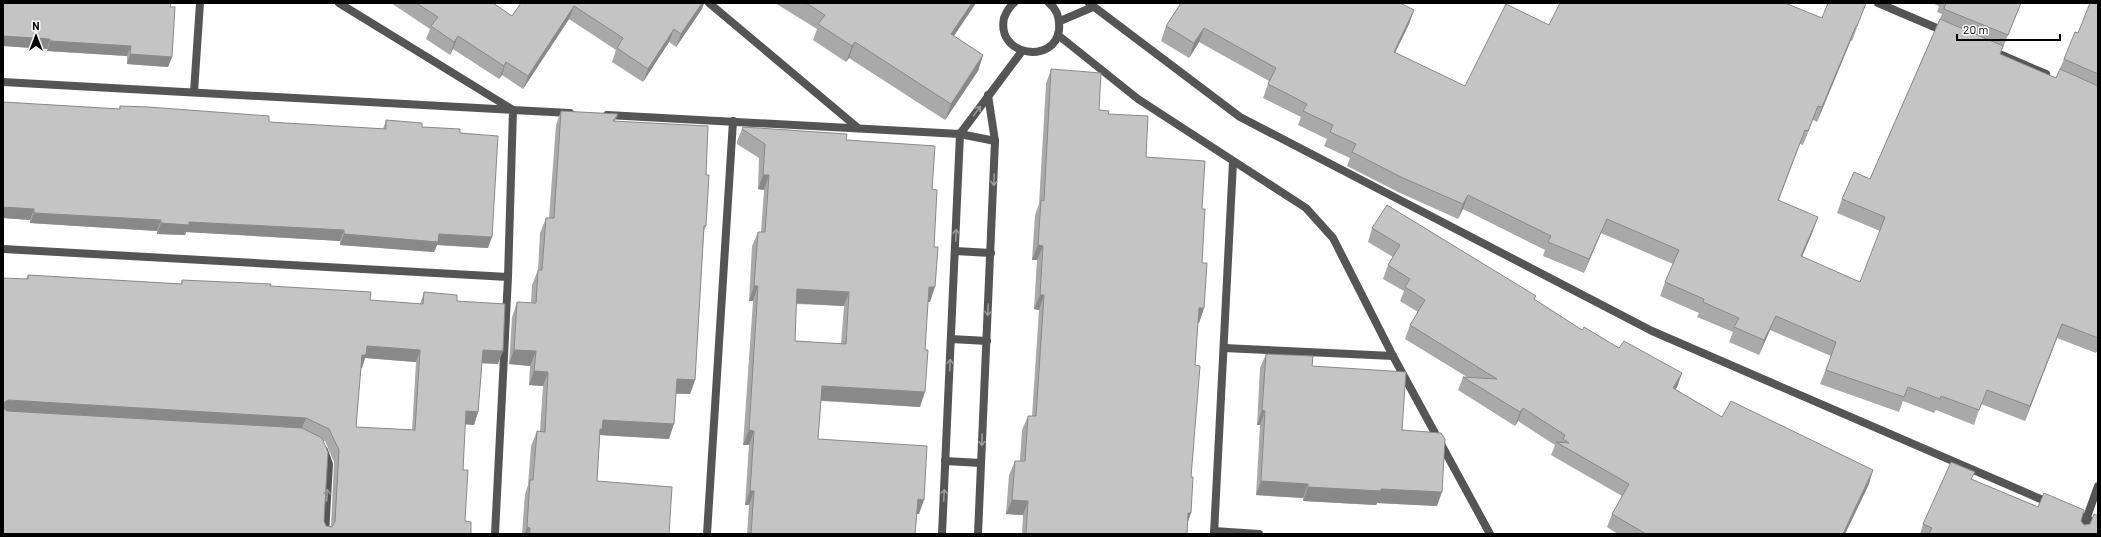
<svg xmlns="http://www.w3.org/2000/svg" width="2101" height="537" viewBox="0 0 2101 537" font-family="Barlow,sans-serif">
	<style>
		.lines { fill: none; stroke-linecap: round; stroke-linejoin: round }
		.minor { stroke: #555; stroke-width: 8 }
		.wall { fill: #a9a9a9; fill-rule: evenodd }
		.shaded-wall { fill: #898989 }
		.building { fill: #c4c4c4; stroke: #898989; fill-rule: evenodd }
		.oneway { stroke: #999 }
	</style>
	<rect width="100%" height="100%" fill="#fff"/>
	<g class="lines">
		<!-- minor -->
		<g class="minor">
			<polyline points="339,3 513,110 570,113"/>
			<polyline points="709,3 858,128"/>
			<path d="M1014 3C1009 7 1006 13 1004 18 996 57 1055 64 1059 30 1060 19 1058 10 1049 3"/>
			<polyline points="1089,3 1240,117 1652,331 2052,504"/>
			<polyline points="1878,3 1946,32"/>
			<polyline points="1060,21 1093,7"/>
			<polyline points="1058,35 1138,99 1306,208 1333,238 1393,356 1490,534"/>
			<polyline points="1990,50 2046,74"/>
			<polyline points="3,82 513,110 508,277 3,249"/>
			<polyline points="194,92 200,3"/>
			<polyline points="607,115 960,134 995,141"/>
			<polyline points="955,251 991,253"/>
			<polyline points="951,339 987,341"/>
			<polyline points="1224,348 1393,356"/>
			<polyline points="324,450 329,464 325,534"/>
			<polyline points="945,461 981,463"/>
			<polyline points="2073,513 2098,524"/>
			<polyline points="1214,531 1259,534"/>
			<polyline points="495,534 508,277"/>
			<polyline points="707,534 733,121"/>
			<polyline points="942,534 960,134 1022,51"/>
			<polyline points="978,534 995,141 988,95"/>
			<polyline points="1214,534 1233,162"/>
			<polyline points="2081,534 2098,486"/>
		</g>
	</g>
	<!-- wall -->
	<g class="wall">
		<polygon points="3,3 172,57 168,67 127,64 127,56 47,51 47,49 3,46"/>
		<polygon points="391,3 493,3 512,16 521,3 704,3 702,9 676,47 669,42 643,82 612,62 616,50 569,19 523,89 502,75 499,79 453,49 450,55 426,39 430,29"/>
		<polygon points="775,3 976,3 954,36 983,55 978,71 945,120 849,58 846,62 813,40 817,29"/>
		<polygon points="1866,3 1852,41 1851,40 1817,122 1813,120 1803,145 1800,144 1779,200 1813,231 1802,257 1860,282 1880,231 1837,213 1842,199 1870,179 1942,14 1937,12 1939,6 1932,3 2021,3 2000,55 2056,78 2064,59 2078,33 2098,3 2098,349 2096,353 2057,338 2025,421 1981,404 1974,425 1936,410 1934,413 1903,401 1899,412 1820,384 1831,356 1770,330 1759,355 1729,342 1733,332 1697,317 1699,313 1660,296 1665,282 1673,264 1601,233 1584,273 1543,256 1545,250 1463,209 1458,219 1398,192 1347,166 1350,158 1324,146 1327,139 1298,125 1301,117 1263,98 1269,81 1199,42 1189,58 1161,41 1166,26 1414,10 1409,24 1395,53 1465,86 1549,25 1822,18"/>
		<polygon points="1051,69 1099,110 1108,114 1146,157 1202,209 1202,263 1204,308 1199,323 1198,323 1195,365 1191,477 1191,513 1188,521 1187,534 1022,534 1023,515 1006,514 1009,475 1015,461 1020,461 1022,430 1028,416 1032,416 1039,310 1034,309 1037,260 1032,260 1035,215 1039,204 1046,84"/>
		<polygon points="3,102 119,109 120,106 269,122 383,129 386,120 422,127 460,133 488,248 437,245 434,252 340,245 340,241 186,232 185,235 157,234 157,231 30,223 30,220 3,218"/>
		<polygon points="561,111 618,114 615,121 706,175 706,226 704,231 695,380 690,394 676,394 669,439 600,435 600,437 597,481 669,534 522,534 525,494 528,485 531,446 537,431 540,432 543,386 529,385 530,366 509,364 512,317 517,302 531,303 532,285 538,270 540,233 546,218 549,218 556,125"/>
		<path d="M743 127 846 140 932 189 930 302H928L920 407 821 401 818 439 919 514H917L915 534H747L749 505H745L749 445H743L753 301H749L752 246 758 232H761L764 190 758 189 759 158 737 144V141ZM796 304 844 306 841 344 795 341Z"/>
		<polygon points="1372,228 1536,296 1534,299 1582,330 1619,348 1682,373 1677,387 1675,389 1722,417 1869,484 1845,534 1618,534 1607,527 1612,514 1622,496 1551,455 1555,445 1518,421 1515,426 1458,390 1463,377 1467,377 1405,339 1410,325 1418,312 1400,301 1404,291 1383,279 1388,265 1393,257 1368,242"/>
		<path d="M28 275 181 284 182 280 270 286 370 300 420 304 424 292 457 301 498 364 482 363 478 412 474 425 465 424 463 470 465 521 471 534H3L26 279ZM365 358 416 362 412 430 356 427 361 368H362ZM323 441H325L334 462 331 526H326L324 521Z"/>
		<polygon points="1266,354 1312,366 1402,430 1437,506 1377,503 1376,505 1303,501 1303,498 1256,495 1260,425 1257,425 1260,368"/>
		<polygon points="1972,480 2038,507 2081,521 2084,525 2090,524 2098,534 1920,534 1923,524"/>
	</g>
	<!-- shaded-wall -->
	<g class="shaded-wall">
		<polygon points="702,3 704,3 702,9 676,47 681,34"/>
		<polygon points="972,3 976,3 945,49 951,34"/>
		<polygon points="574,6 569,19 523,89 528,76"/>
		<polygon points="1414,10 1409,24 1388,67 1394,52"/>
		<polygon points="1856,26 1851,40 1817,122 1822,107"/>
		<polygon points="1204,28 1199,42 1189,58 1194,43"/>
		<polygon points="674,29 669,42 643,82 648,69"/>
		<polygon points="3,36 50,39 47,49 3,46"/>
		<polygon points="458,36 453,49 450,55 454,42"/>
		<polygon points="50,41 131,46 127,56 47,51"/>
		<polygon points="855,42 849,58 846,62 852,46"/>
		<polygon points="130,54 172,57 168,67 127,64"/>
		<polygon points="983,55 978,71 945,120 951,104"/>
		<polygon points="506,62 502,75 499,79 504,66"/>
		<polygon points="763,175 769,175 764,190 758,189"/>
		<polygon points="1468,195 1463,209 1458,219 1463,204"/>
		<polygon points="3,207 34,209 30,220 3,218"/>
		<polygon points="34,213 161,220 157,231 30,223"/>
		<polygon points="1818,217 1813,231 1796,270 1801,256"/>
		<polygon points="1607,219 1601,233 1584,273 1589,259"/>
		<polygon points="189,222 344,230 340,241 186,232 185,235 157,234 161,223"/>
		<polygon points="344,234 439,234 492,237 488,248 437,245 434,252 340,245"/>
		<polygon points="1038,245 1043,246 1037,260 1032,260"/>
		<polygon points="754,286 758,286 753,301 749,301"/>
		<polygon points="929,287 935,287 930,302 924,302"/>
		<polygon points="797,289 849,292 844,306 792,303"/>
		<polygon points="1040,295 1044,295 1039,310 1034,309"/>
		<polygon points="1199,308 1204,308 1199,323 1193,323"/>
		<polygon points="1776,316 1770,330 1759,355 1764,340"/>
		<polygon points="2062,324 2057,338 2025,421 2030,406"/>
		<polygon points="367,346 420,350 416,362 365,358 362,368 357,368 362,355"/>
		<polygon points="483,350 503,351 498,364 478,363"/>
		<polygon points="514,350 536,351 530,366 509,364"/>
		<polygon points="534,371 548,372 543,386 529,385"/>
		<polygon points="1682,373 1677,387 1668,401 1673,388"/>
		<polygon points="677,379 695,380 690,394 672,393"/>
		<polygon points="822,386 925,392 920,407 816,400"/>
		<polygon points="8,400 306,418 301,430 3,413 3,403"/>
		<polygon points="1523,408 1518,421 1515,426 1520,412"/>
		<polygon points="1262,410 1265,411 1260,425 1257,425"/>
		<polygon points="466,411 478,412 474,425 461,424"/>
		<polygon points="603,420 674,424 669,439 600,435 597,444 598,434"/>
		<polygon points="749,430 754,431 749,445 743,445"/>
		<polygon points="1873,470 1869,484 1845,534 1843,534"/>
		<polygon points="1261,481 1308,484 1303,498 1256,495"/>
		<polygon points="1308,487 1381,489 1442,492 1437,506 1377,503 1376,505 1303,501"/>
		<polygon points="750,491 754,491 749,505 745,505"/>
		<polygon points="918,499 924,500 919,514 912,514"/>
		<polygon points="1012,500 1028,501 1023,515 1006,514"/>
		<polygon points="1188,513 1191,513 1186,527"/>
		<polygon points="527,527 530,528 528,534 525,534"/>
	</g>
	<!-- building -->
	<g class="building">
		<polygon points="3,3 171,3 170,7 175,7 172,57 130,54 131,46 50,41 50,39 3,36"/>
		<polygon points="416,3 493,3 512,16 521,3 702,3 681,34 674,29 648,69 617,48 623,38 574,6 528,76 506,62 504,66 458,36 454,42 431,26 438,17"/>
		<polygon points="806,3 972,3 951,34 983,55 951,104 855,42 852,46 818,24 825,15"/>
		<polygon points="1181,3 1400,3 1414,10 1394,52 1465,86 1506,4 1549,25 1560,3 1785,3 1822,18 1828,3 1866,3 1857,26 1856,26 1822,107 1818,106 1808,131 1805,130 1778,200 1818,217 1801,256 1860,282 1885,217 1842,199 1854,172 1870,179 1940,19 2003,46 2000,54 2056,78 2060,69 2098,86 2098,338 2062,324 2030,406 1987,390 1979,410 1941,396 1940,399 1908,387 1904,397 1826,370 1836,342 1776,316 1764,340 1734,327 1739,318 1703,302 1704,299 1665,282 1679,250 1607,219 1589,259 1548,242 1551,236 1468,195 1463,204 1403,178 1352,152 1356,144 1330,132 1333,125 1303,111 1307,104 1268,84 1276,68 1204,28 1194,43 1166,26"/>
		<polygon points="1946,3 2021,3 2008,35 1944,9"/>
		<polygon points="2090,3 2098,3 2098,74 2064,59 2075,32 2078,33"/>
		<polygon points="1051,69 1101,73 1099,110 1109,111 1108,114 1148,116 1146,157 1205,161 1202,209 1205,209 1202,263 1207,263 1204,308 1199,308 1195,365 1200,366 1191,477 1193,477 1191,513 1188,513 1187,534 1026,534 1028,501 1012,500 1015,461 1025,461 1028,416 1036,416 1044,295 1040,295 1043,246 1038,245 1041,200 1044,201"/>
		<polygon points="3,102 120,109 120,106 148,107 269,116 269,122 386,129 386,120 422,123 422,127 460,129 460,133 498,136 492,237 439,234 438,242 344,234 344,230 189,222 189,225 161,223 161,220 34,213 34,209 3,207"/>
		<polygon points="561,111 618,114 613,121 708,126 706,175 709,175 706,226 704,226 695,380 677,379 674,424 603,420 602,429 600,429 597,481 672,487 669,534 530,534 530,528 527,527 530,480 533,480 537,431 545,432 548,372 534,371 536,351 514,350 517,302 536,303 538,270 542,270 546,218 554,218"/>
		<path d="M743 127 847 134 846 140 935 146 932 189 937 190 934 247H938L935 287H929L925 350H928L925 392 822 386 818 439 927 446 924 500 918 499 915 534H751L754 491H750L754 431 749 430 758 286H754L758 232H765L769 175H763L765 144 742 129ZM797 289 849 292 846 344 795 341Z"/>
		<polygon points="1387,205 1536,296 1534,299 1582,330 1584,327 1619,348 1624,341 1682,373 1673,388 1722,417 1731,401 1873,470 1843,534 1646,534 1612,514 1629,484 1556,442 1569,443 1563,439 1565,435 1523,408 1520,412 1463,377 1497,379 1410,325 1425,300 1405,287 1410,279 1388,265 1400,245 1372,228"/>
		<path d="M28 275 182 284V280L271 284 270 286 371 292 370 300 423 304 424 292 457 295V301L505 304 503 351 483 350 478 412 466 411 463 470H468L465 521 471 522V534H3V408L7 411 302 428 322 438 328 452 324 521 326 526 332 527 335 522 339 450 329 429 306 418 8 400 3 403V278L28 279ZM367 346 420 350 415 430 356 427 362 355H366Z"/>
		<polygon points="1266,354 1313,356 1312,366 1406,372 1402,430 1441,433 1445,439 1442,492 1381,489 1381,491 1308,487 1308,484 1261,481 1265,411 1262,410"/>
		<polygon points="1951,462 1975,472 1971,479 2038,507 2044,493 2084,510 2081,521 2084,525 2090,524 2094,514 2098,516 2098,534 1929,534 1932,528 1923,524"/>
	</g>
	<!-- one-way arrows -->
	<defs><path id="oneway-shaft" d="M-6 0H5M1.5-3L5.5 0L1.5 3" fill="none" stroke-width="1.6" stroke-linecap="round" stroke-linejoin="round"/></defs>
	<g class="oneway">
		<use href="#oneway-shaft" transform="translate(977 111) rotate(-54)"/>
		<use href="#oneway-shaft" transform="translate(994 180) rotate(92)"/>
		<use href="#oneway-shaft" transform="translate(956 235) rotate(-87)"/>
		<use href="#oneway-shaft" transform="translate(988 310) rotate(93)"/>
		<use href="#oneway-shaft" transform="translate(950 365) rotate(-87)"/>
		<use href="#oneway-shaft" transform="translate(982 440) rotate(92)"/>
		<use href="#oneway-shaft" transform="translate(327 495) rotate(-87)"/>
		<use href="#oneway-shaft" transform="translate(944 495) rotate(-87)"/>
	</g>
	<!-- border -->
	<rect width="2101" height="537" fill="none" stroke="#000000" stroke-width="8"/>
	<!-- north arrow -->
	<g transform="translate(36 36)" stroke="#ffffff" stroke-width="3" paint-order="stroke">
	<path d="M0-3L7 15L0 10L-7 15Z" fill="#000000"/>
	<text y="-6" font-size="11" font-weight="bold" text-anchor="middle" fill="#000000">N</text>
	</g>
	<!-- scale -->
	<path d="M1957 34v6h103v-6" fill="none" stroke="#000000" stroke-width="2"/>
	<text x="1963" y="34" font-size="12" fill="#000000" stroke="#ffffff" stroke-width="3" paint-order="stroke">20 m</text>
</svg>
